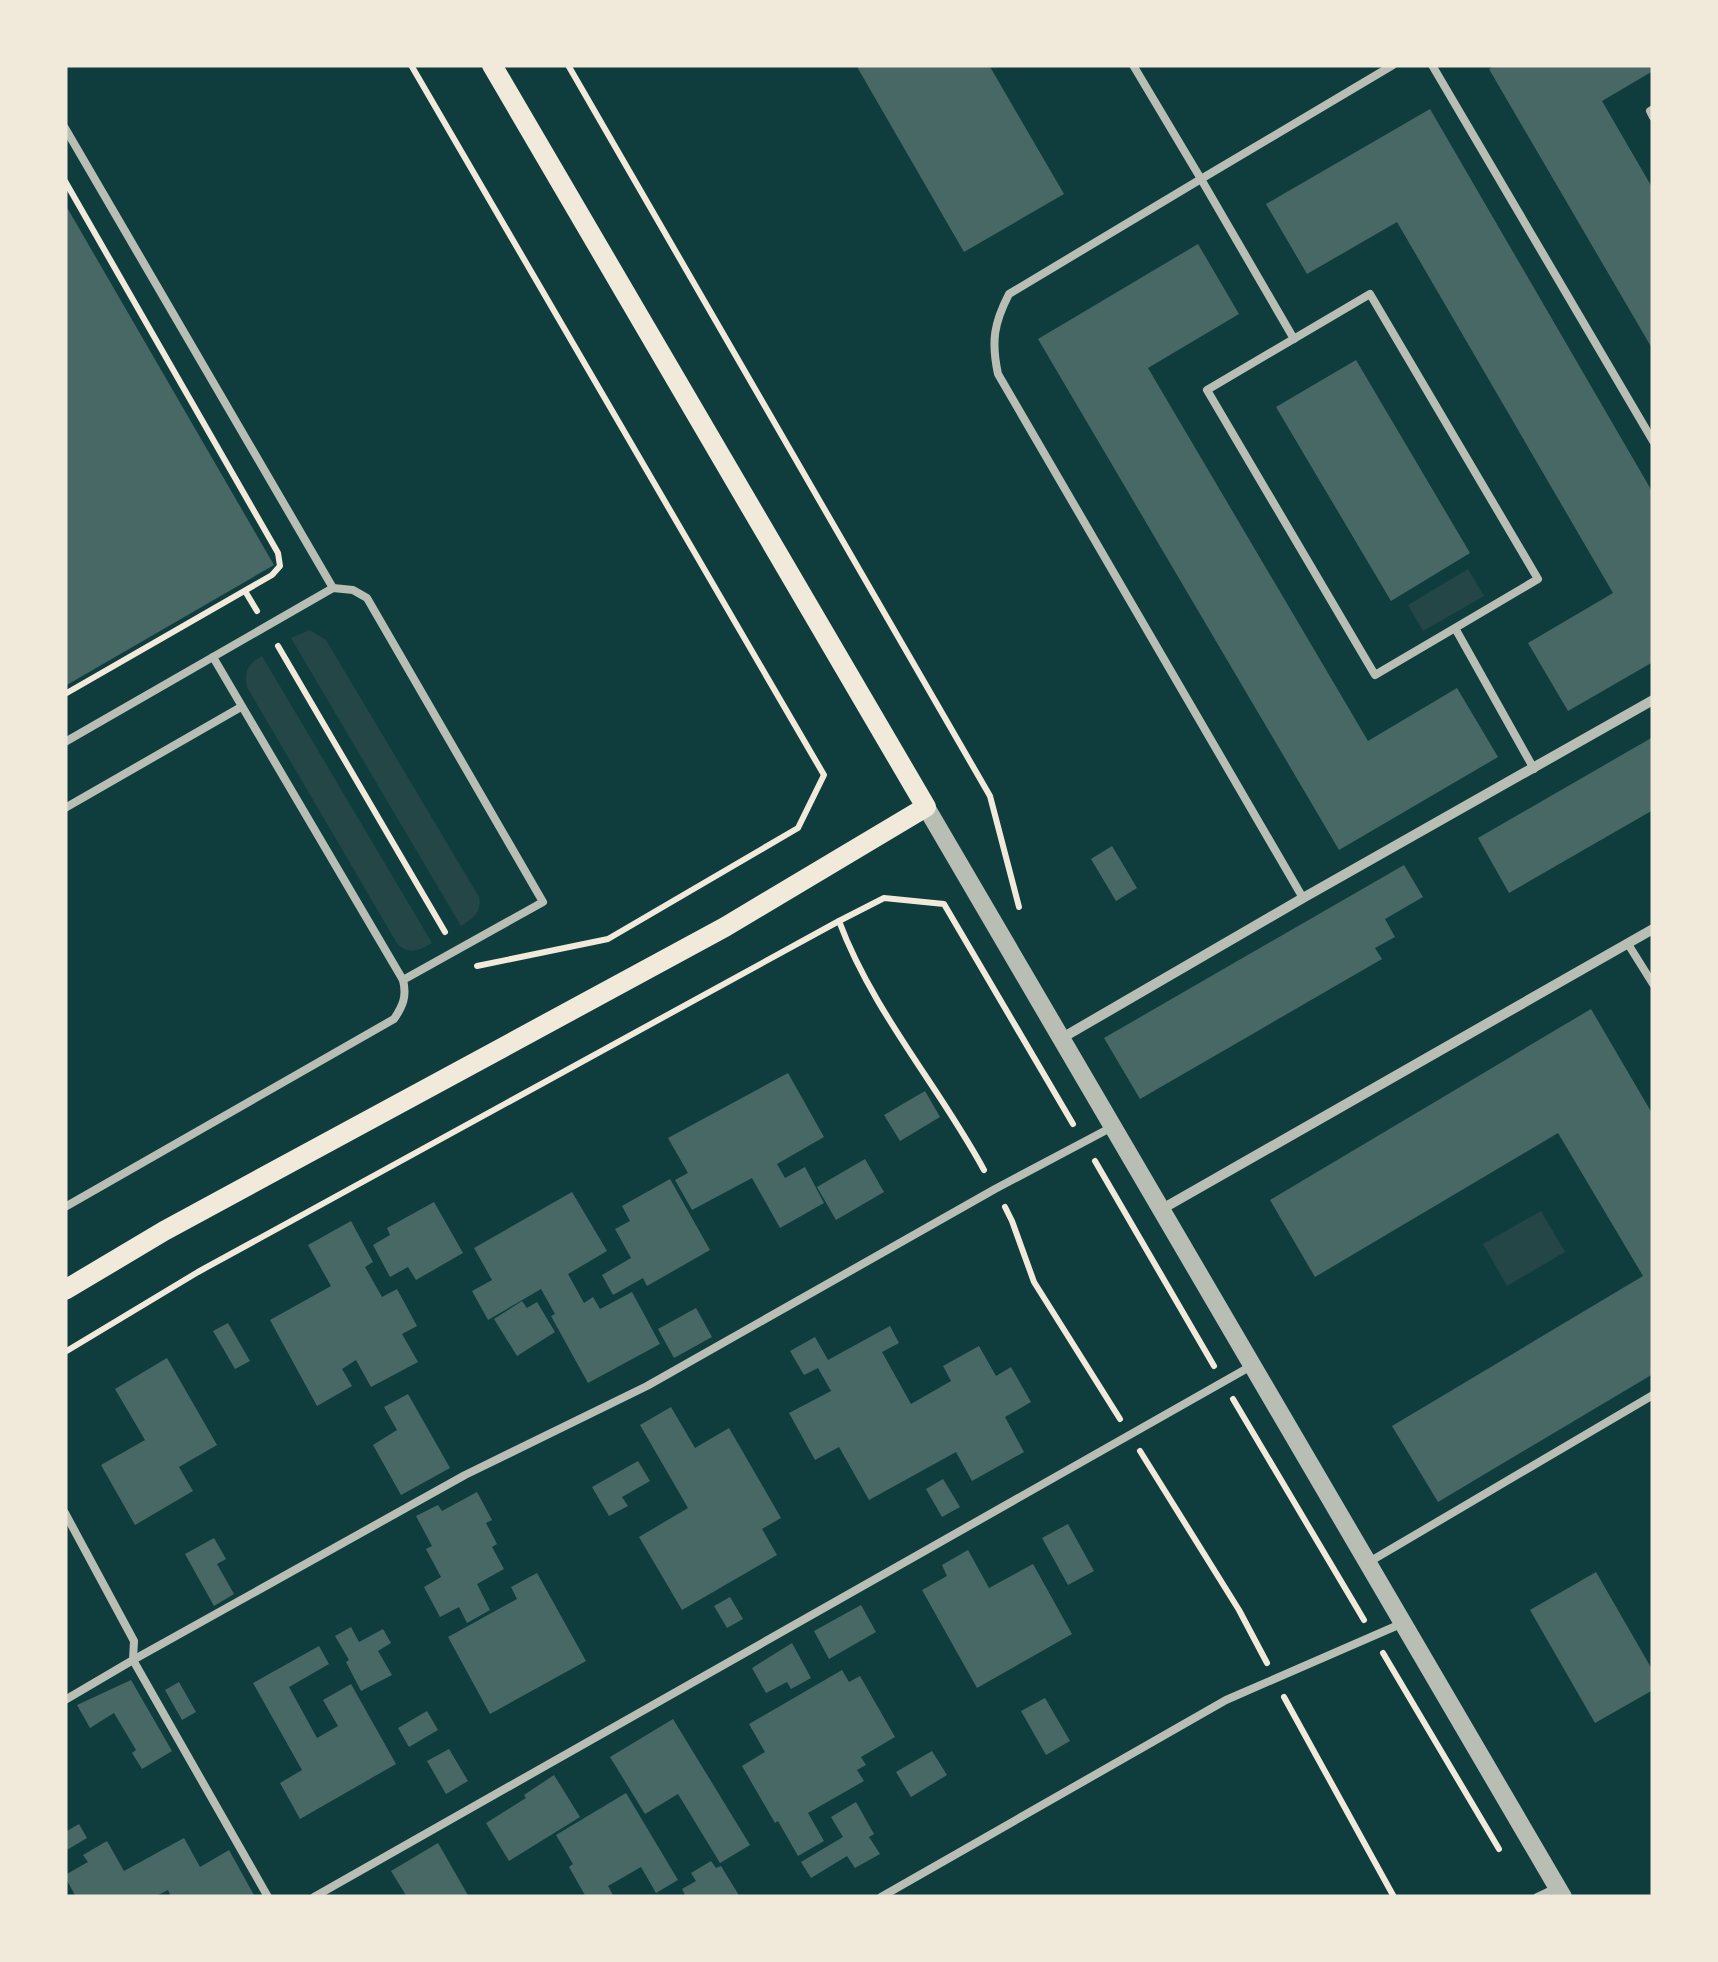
<svg xmlns="http://www.w3.org/2000/svg" width="1718" height="1962" viewBox="0 0 1718 1962" font-family="Commissioner,sans-serif">
	<style>
		.green { fill: #244646 }
		.building { fill: #486865 }
		.lines { fill: none; stroke-linecap: round; stroke-linejoin: round }
		.path { stroke: #f1e9da; stroke-width: 6 }
		.service { stroke: #b8beb3; stroke-width: 8 }
		.minor { stroke: #b8beb3; stroke-width: 10 }
		.tertiary { stroke: #b8beb3; stroke-width: 18 }
		.secondary { stroke: #f1e9da; stroke-width: 20 }
	</style>
	<rect width="100%" height="100%" fill="#0f3d3e"/>
	<!-- green -->
	<g class="green">
		<polygon points="1468,569 1484,596 1423,631 1408,605"/>
		<path d="M310 630 326 640 479 897C482 913 473 918 461 926L291 638Z"/>
		<path d="M262 656 432 943C419 950 411 955 398 945L247 687C244 671 248 664 262 656Z"/>
		<polygon points="1541,1211 1565,1252 1507,1286 1483,1244"/>
	</g>
	<!-- building -->
	<g class="building">
		<polygon points="856,65 989,65 1064,194 964,252"/>
		<polygon points="1496,65 1653,65 1653,71 1602,101 1653,189 1653,350 1489,69"/>
		<polygon points="1430,109 1653,493 1653,662 1568,711 1528,643 1613,593 1397,222 1307,274 1266,204"/>
		<polygon points="65,204 274,565 65,686"/>
		<polygon points="1198,244 1239,314 1148,368 1368,741 1457,688 1498,757 1339,850 1038,339"/>
		<polygon points="1356,360 1470,553 1391,601 1276,407"/>
		<polygon points="1653,737 1653,810 1509,893 1478,838"/>
		<polygon points="1112,846 1137,888 1116,901 1091,859"/>
		<polygon points="1404,865 1423,897 1385,919 1395,937 1375,948 1382,959 1140,1099 1104,1038"/>
		<polygon points="1591,1009 1653,1115 1653,1374 1438,1502 1392,1426 1643,1276 1558,1133 1315,1277 1270,1200"/>
		<polygon points="788,1073 824,1137 777,1164 785,1178 805,1167 824,1203 780,1228 752,1178 692,1210 675,1180 688,1173 668,1138"/>
		<polygon points="925,1091 940,1117 900,1141 884,1115"/>
		<polygon points="865,1159 884,1192 836,1220 817,1187"/>
		<polygon points="670,1179 710,1250 647,1286 643,1278 613,1295 602,1275 631,1258 615,1229 630,1221 622,1206"/>
		<polygon points="572,1192 607,1251 568,1274 584,1303 593,1297 600,1309 632,1292 660,1344 588,1383 551,1316 555,1314 541,1289 488,1320 472,1291 492,1280 474,1248"/>
		<polygon points="434,1202 463,1253 416,1280 408,1267 390,1277 373,1245 390,1235 387,1228"/>
		<polygon points="351,1221 373,1262 365,1267 382,1297 397,1289 417,1326 402,1334 418,1362 371,1387 356,1360 342,1369 352,1386 317,1406 270,1320 331,1286 308,1245"/>
		<polygon points="522,1301 527,1308 537,1302 555,1332 517,1356 494,1319"/>
		<polygon points="696,1308 712,1337 674,1358 658,1329"/>
		<polygon points="228,1323 250,1361 235,1369 213,1331"/>
		<polygon points="890,1326 899,1343 882,1352 911,1404 951,1381 943,1366 979,1346 996,1376 1011,1367 1031,1402 1005,1417 1024,1452 972,1481 956,1452 869,1500 839,1447 815,1460 789,1413 831,1391 818,1368 804,1375 790,1351 815,1337 828,1360"/>
		<polygon points="167,1358 217,1445 179,1467 193,1491 135,1525 101,1465 145,1440 115,1389"/>
		<polygon points="408,1394 450,1468 401,1495 373,1445 397,1430 384,1407"/>
		<polygon points="671,1407 695,1448 729,1428 781,1518 762,1529 777,1555 682,1610 639,1537 688,1508 640,1425"/>
		<polygon points="638,1461 650,1481 622,1497 628,1506 609,1516 592,1487"/>
		<polygon points="943,1479 960,1507 942,1517 926,1489"/>
		<polygon points="477,1492 492,1520 486,1523 497,1544 492,1547 504,1569 477,1584 490,1610 467,1623 459,1607 440,1617 424,1587 441,1577 426,1549 432,1546 416,1516 438,1505 442,1511"/>
		<polygon points="1068,1524 1094,1571 1068,1585 1042,1538"/>
		<polygon points="214,1538 226,1559 217,1564 234,1594 214,1606 185,1554"/>
		<polygon points="968,1550 989,1588 1033,1564 1072,1634 977,1688 922,1590 947,1576 942,1565"/>
		<polygon points="1596,1572 1653,1671 1653,1690 1595,1723 1530,1610"/>
		<polygon points="537,1573 586,1661 490,1714 448,1637 517,1599 511,1587"/>
		<polygon points="730,1597 743,1619 727,1628 714,1606"/>
		<polygon points="861,1605 876,1632 829,1659 814,1631"/>
		<polygon points="351,1627 359,1642 383,1629 391,1643 378,1651 392,1675 361,1691 346,1662 349,1660 335,1636"/>
		<polygon points="792,1643 811,1678 791,1689 787,1682 766,1693 752,1668"/>
		<polygon points="319,1646 329,1664 289,1687 317,1738 338,1726 323,1700 351,1684 396,1764 300,1819 280,1783 302,1770 253,1683"/>
		<polygon points="842,1670 849,1682 860,1676 895,1737 861,1757 866,1765 857,1770 864,1781 808,1813 824,1841 798,1856 778,1821 775,1823 742,1766 765,1752 749,1724"/>
		<polygon points="131,1680 172,1751 142,1769 132,1753 136,1750 114,1713 90,1728 77,1705"/>
		<polygon points="179,1682 196,1712 182,1720 165,1690"/>
		<polygon points="1045,1698 1070,1741 1046,1755 1021,1711"/>
		<polygon points="427,1711 438,1730 409,1747 398,1728"/>
		<polygon points="673,1719 750,1845 720,1863 678,1794 645,1814 610,1757"/>
		<polygon points="449,1749 468,1781 446,1794 427,1761"/>
		<polygon points="932,1751 947,1775 911,1797 896,1772"/>
		<polygon points="554,1775 580,1817 509,1861 486,1823 526,1798 524,1795"/>
		<polygon points="626,1793 678,1880 656,1893 641,1867 608,1886 614,1897 586,1897 569,1867 573,1864 556,1835"/>
		<polygon points="856,1802 874,1834 869,1837 880,1854 855,1868 847,1856 811,1878 801,1862 843,1837 831,1817"/>
		<polygon points="79,1824 87,1838 65,1851 65,1832"/>
		<polygon points="184,1838 200,1867 229,1850 255,1897 171,1897 168,1890 154,1897 76,1897 65,1877 65,1875 88,1862 83,1855 107,1841 124,1871"/>
		<polygon points="438,1843 469,1897 407,1897 391,1871"/>
		<polygon points="711,1861 716,1868 721,1866 740,1897 686,1897 682,1889 696,1881 691,1873"/>
	</g>
	<g class="lines">
		<!-- path -->
		<g class="path">
			<polyline points="411,65 824,775 798,828 608,939 477,966"/>
			<polyline points="568,65 990,796 1019,907"/>
			<polyline points="65,181 278,553 280,566 272,575 65,694"/>
			<polyline points="245,591 257,611"/>
			<polyline points="278,646 445,932"/>
			<polyline points="839,921 884,898 944,904 1073,1124"/>
			<polyline points="1095,1161 1214,1366"/>
			<polyline points="1005,1207 1012,1221 1034,1282 1120,1419"/>
			<path d="M65 1352 198 1272 839 921C873 1012 938 1085 984 1170"/>
			<polyline points="1233,1399 1364,1620"/>
			<polyline points="1140,1451 1239,1610 1267,1663"/>
			<polyline points="1383,1653 1499,1849"/>
			<polyline points="1284,1697 1394,1897"/>
		</g>
		<!-- service -->
		<g class="service">
			<path d="M1133 65 1201 179 1009 294C994 323 991 341 998 374L1303 898"/>
			<polyline points="1432,65 1653,441"/>
			<polyline points="1653,109 1650,111 1653,117"/>
			<polyline points="65,128 333,588"/>
			<polyline points="1294,339 1201,179 1393,65"/>
			<polyline points="1455,628 1375,675 1207,390 1370,294 1538,579 1455,628 1534,769"/>
			<polyline points="65,742 333,588 353,590 367,598 543,902 403,980"/>
			<polyline points="65,808 241,707"/>
			<polyline points="1628,944 1653,984"/>
			<path d="M65 1207 394 1019C403 1006 407 996 403 980L213 657"/>
			<polyline points="65,1513 134,1641 133,1660 268,1897"/>
			<polyline points="1369,1562 1653,1395"/>
			<polyline points="65,1700 133,1660 465,1475 647,1386 995,1189 1114,1126"/>
			<polyline points="314,1897 1253,1365"/>
			<polyline points="881,1897 1226,1700 1403,1623"/>
			<polyline points="1537,1897 1556,1888"/>
		</g>
		<!-- minor -->
		<g class="minor">
			<polyline points="1062,1038 1303,898 1653,700"/>
			<polyline points="1162,1209 1653,929"/>
		</g>
		<!-- tertiary -->
		<polyline class="tertiary" points="926,807 1563,1897"/>
		<!-- secondary -->
		<polyline class="secondary" points="65,1290 164,1231 725,927 926,807 492,65"/>
	</g>
	<!-- border -->
	<rect width="1718" height="1962" fill="none" stroke="#f1e9da" stroke-width="135"/>
</svg>
